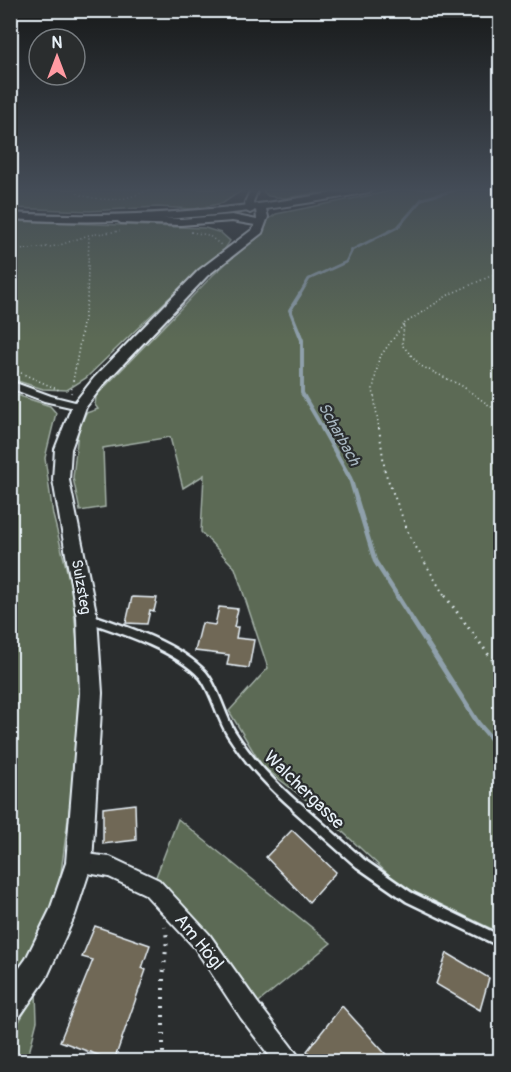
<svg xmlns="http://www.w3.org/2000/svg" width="511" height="1072" viewBox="0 0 511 1072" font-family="Pangolin,sans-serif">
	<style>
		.green { fill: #5b6b54; stroke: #a2aea6; stroke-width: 1.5 }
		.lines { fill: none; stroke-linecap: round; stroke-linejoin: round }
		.stream-far3 { stroke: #8fa0ab; stroke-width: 3 }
		.stream-far2 { stroke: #8fa0ab; stroke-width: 4 }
		.stream-far1 { stroke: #8fa0ab; stroke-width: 4.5 }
		.stream { stroke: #8fa0ab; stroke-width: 5 }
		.building { fill: #6f6757; stroke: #e8f1f8; stroke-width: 1.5 }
		.service-far1-casing { stroke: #e8f1f8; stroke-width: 13 }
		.service-casing { stroke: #e8f1f8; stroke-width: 15 }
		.minor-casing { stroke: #e8f1f8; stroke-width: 4 }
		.tertiary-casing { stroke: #e8f1f8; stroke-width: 4 }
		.secondary-casing { stroke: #e8f1f8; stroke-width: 4 }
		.path-far3 { stroke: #e8f1f8; stroke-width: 1.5; stroke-dasharray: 1 3; stroke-linecap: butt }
		.path-far2 { stroke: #e8f1f8; stroke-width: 2; stroke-dasharray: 1.5 4.5; stroke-linecap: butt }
		.path-far1 { stroke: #e8f1f8; stroke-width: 3; stroke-dasharray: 1.5 5; stroke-linecap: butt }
		.path { stroke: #e8f1f8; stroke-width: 4; stroke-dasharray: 2 7; stroke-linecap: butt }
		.service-far1 { stroke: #2a2d2e; stroke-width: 8 }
		.service { stroke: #2a2d2e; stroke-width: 10 }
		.minor { fill: #2a2d2e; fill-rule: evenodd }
		.tertiary { fill: #2a2d2e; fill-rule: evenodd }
		.secondary { fill: #2a2d2e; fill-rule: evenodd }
		.labels { text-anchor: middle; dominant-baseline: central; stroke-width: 4.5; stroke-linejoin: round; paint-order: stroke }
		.street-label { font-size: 15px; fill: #e8f1f8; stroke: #2a2d2e }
		.water-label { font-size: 16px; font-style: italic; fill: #a5b4be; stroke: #2a2d2e }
		.near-street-label { font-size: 18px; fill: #e8f1f8; stroke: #2a2d2e }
	</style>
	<rect width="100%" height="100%" fill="#2a2d2e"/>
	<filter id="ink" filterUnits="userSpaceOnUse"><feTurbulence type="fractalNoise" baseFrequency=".0167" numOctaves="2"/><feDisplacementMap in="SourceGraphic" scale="12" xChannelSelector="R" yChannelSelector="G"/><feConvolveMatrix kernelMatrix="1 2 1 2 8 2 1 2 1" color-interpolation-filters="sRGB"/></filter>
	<g filter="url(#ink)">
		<!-- green -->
		<g class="green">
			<polygon points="11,189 244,189 223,203 194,209 157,207 90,211 11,208"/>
			<polygon points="265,189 341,189 285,198 268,196 263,191"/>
			<polygon points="401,189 500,189 500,933 400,885 318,809 262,766 229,711 268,668 235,568 201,532 204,475 183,488 170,437 103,448 105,507 80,511 73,478 78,432 86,413 98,409 95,405 96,396 213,275 253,240 266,226 268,220 276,214"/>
			<polygon points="11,221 205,228 221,233 230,241 224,250 197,271 86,378 67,390 43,389 11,379"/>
			<polygon points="11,393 50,406 56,413 45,458 53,515 72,591 80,673 73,781 60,880 40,939 11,980"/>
			<polygon points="178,819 331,943 249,1010 152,887"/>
			<polygon points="36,993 37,1021 27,1061 11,1062 11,1035"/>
		</g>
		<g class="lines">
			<!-- stream-far3 -->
			<polyline class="stream-far3" points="299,296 309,279 346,262 352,250 398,227 422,199 459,189"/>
			<!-- stream-far2 -->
			<polyline class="stream-far2" points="300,294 290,310 302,340 302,393 323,429"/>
			<!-- stream-far1 -->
			<polyline class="stream-far1" points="322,428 350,478 375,561 398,597"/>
			<!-- stream -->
			<polyline class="stream" points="397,596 478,723 500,749"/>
		</g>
		<!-- building -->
		<g class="building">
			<polygon points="132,597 157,598 154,611 150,610 147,624 126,623"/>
			<polygon points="219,607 238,609 234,627 238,627 236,638 254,640 249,668 227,665 229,655 195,651 202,623 215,625"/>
			<polygon points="135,804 136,840 103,844 103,808"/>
			<polygon points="292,830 336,872 309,902 266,857"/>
			<polygon points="95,926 150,945 142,968 146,970 114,1061 60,1041 93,960 82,957"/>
			<polygon points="447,953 489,978 480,1010 436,984"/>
			<polygon points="342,1006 393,1062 316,1062 307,1051"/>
		</g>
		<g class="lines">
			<defs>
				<path id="service-far1" d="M89 618C125 630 177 647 203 675 215 689 221 717 231 733 250 763 272 785 298 808"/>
				<polyline id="service" points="297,807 360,863 409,897 500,941"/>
				<g id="minor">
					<polygon points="251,189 258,189 253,202 254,211 250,213 246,211 245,202"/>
					<polygon points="10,381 51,396 83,404 85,406 79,409 44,401 10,388"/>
					<polygon points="79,853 110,857 159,880 209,934 257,1002 297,1054 300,1062 274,1062 241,1018 195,948 145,894 109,877 72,870 69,863 72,856"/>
				</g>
				<polygon id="tertiary" points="261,206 266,209 268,217 262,233 207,276 104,384 86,407 71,449 69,480 97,617 102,693 92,863 75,915 46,979 20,1016 10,1020 10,981 26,959 50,910 66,863 80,693 77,617 53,480 55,449 72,406 94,378 199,270 253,229 255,225 232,221 181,225 121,223 116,220 121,217 181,219 232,215 257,220 256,209"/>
				<path id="secondary" d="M354 189H374L369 192C250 215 132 227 10 219V213C127 220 240 210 354 189Z"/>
			</defs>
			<!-- service-far1 casing -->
			<use href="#service-far1" class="service-far1-casing"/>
			<!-- service casing -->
			<use href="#service" class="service-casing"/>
			<!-- minor casing -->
			<use href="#minor" class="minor-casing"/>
			<!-- tertiary casing -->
			<use href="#tertiary" class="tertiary-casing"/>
			<!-- secondary casing -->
			<use href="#secondary" class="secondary-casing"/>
			<!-- path-far3 -->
			<g class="path-far3">
				<path d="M77 189 78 194C104 202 125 202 149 189"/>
				<polyline points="191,232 208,235 221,245"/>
				<polyline points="10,251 57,246 89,235 120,231"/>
				<polyline points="500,272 450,294 404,324 402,345 421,366 462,386 500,413"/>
				<polyline points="10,368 59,390"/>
				<polyline points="71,393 87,301 89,235"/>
				<polyline points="379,429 373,389 379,358 404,324"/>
			</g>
			<!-- path-far2 -->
			<polyline class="path-far2" points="379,428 385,472 410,537 445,597"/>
			<!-- path-far1 -->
			<polyline class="path-far1" points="445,596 500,670"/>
			<!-- path -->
			<polyline class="path" points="163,1062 163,978 167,939 165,927"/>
			<!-- service-far1 -->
			<use href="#service-far1" class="service-far1"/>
			<!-- service -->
			<use href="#service" class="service"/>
			<!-- minor -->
			<use href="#minor" class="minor"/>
			<!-- tertiary -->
			<use href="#tertiary" class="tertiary"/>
			<!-- secondary -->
			<use href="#secondary" class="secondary"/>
		</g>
	</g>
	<!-- sky -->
	<linearGradient id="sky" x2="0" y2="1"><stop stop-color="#171919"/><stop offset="0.56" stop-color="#444c57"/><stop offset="1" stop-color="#444c57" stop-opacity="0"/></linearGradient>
	<rect width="511" height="339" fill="url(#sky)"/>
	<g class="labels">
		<!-- street labels -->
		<g class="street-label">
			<text transform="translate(81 587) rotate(80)">Sulzsteg</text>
		</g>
		<!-- water labels -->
		<g class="water-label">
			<text transform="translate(339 434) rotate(61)">Scharbach</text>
		</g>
		<!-- near-street labels -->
		<g class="near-street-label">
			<text transform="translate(304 790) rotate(44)">Walchergasse</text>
			<text transform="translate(199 942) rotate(51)">Am Högl</text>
		</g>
	</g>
	<!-- margin -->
	<rect width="511" height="1072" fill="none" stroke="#2a2d2e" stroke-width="36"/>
	<rect x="18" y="18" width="475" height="1036" fill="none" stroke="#e8f1f8" stroke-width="2" filter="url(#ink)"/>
	<!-- north arrow -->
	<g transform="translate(57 57)"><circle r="28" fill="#2a2d2e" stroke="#767b7f" stroke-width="1.5"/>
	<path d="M0-4.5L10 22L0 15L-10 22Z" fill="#ff9aa2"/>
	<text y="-9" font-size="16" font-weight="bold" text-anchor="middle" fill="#e8f1f8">N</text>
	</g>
</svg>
